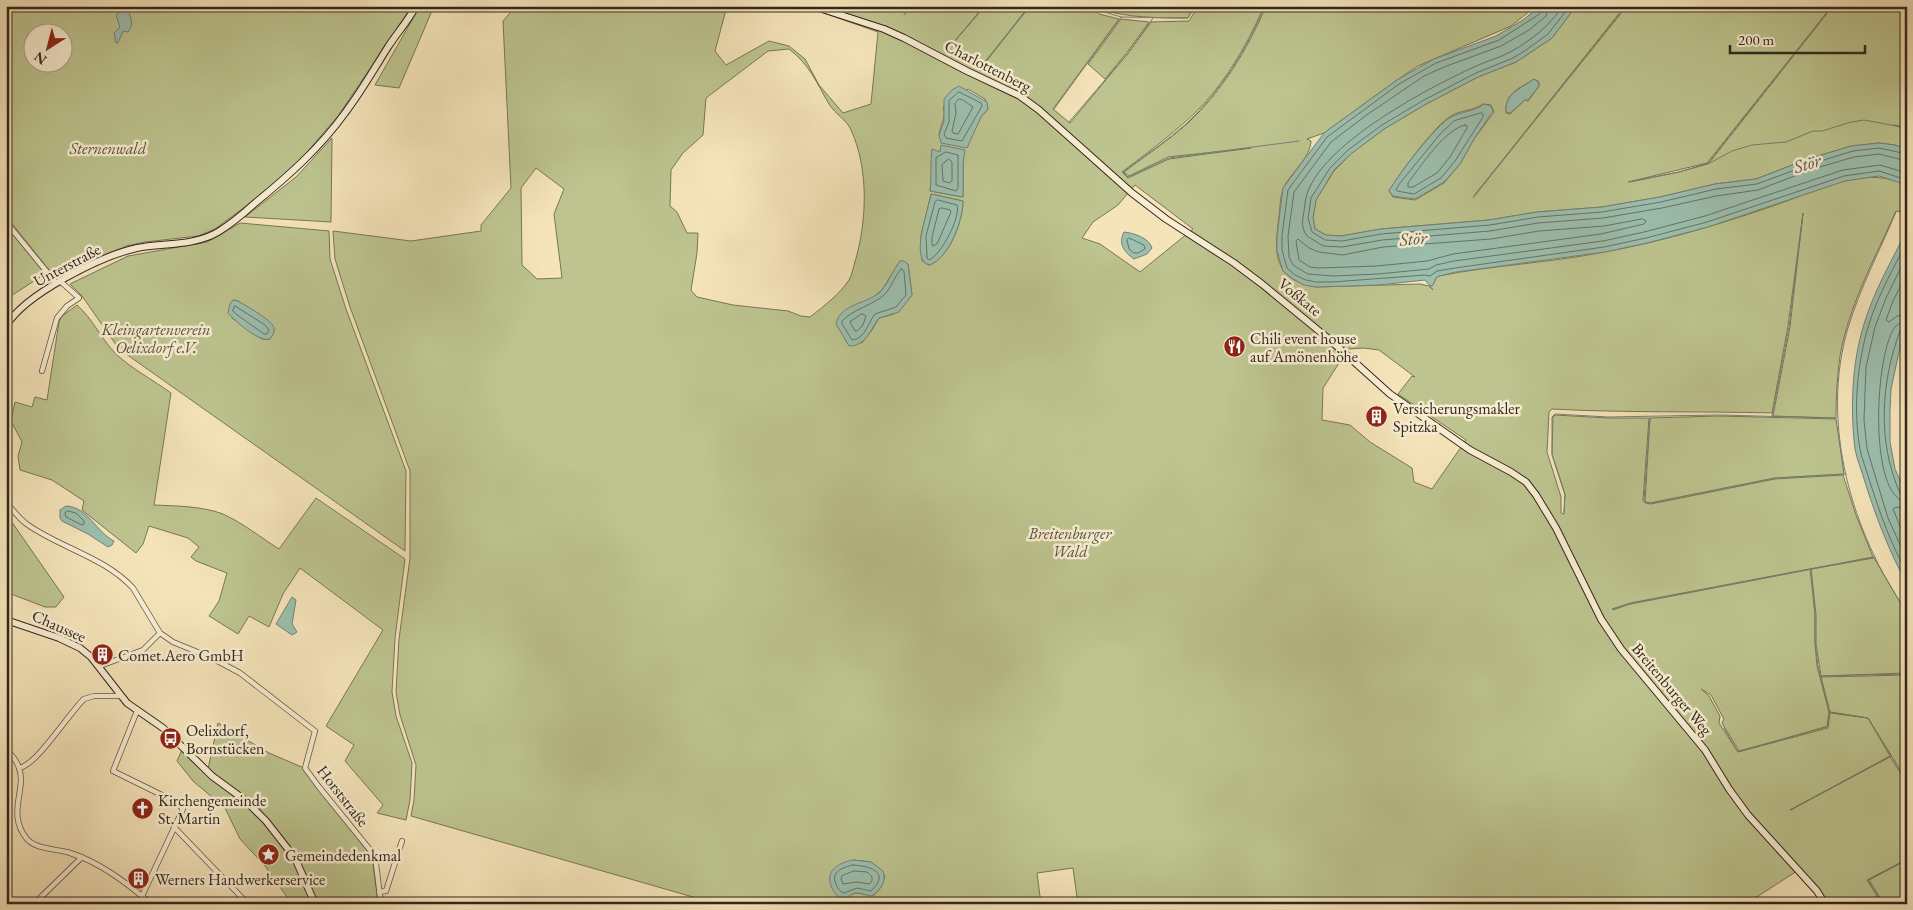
<svg xmlns="http://www.w3.org/2000/svg" width="1913" height="910" viewBox="0 0 1913 910" font-family="'EB Garamond',serif">
	<style>
		.green { fill: #bdc48f; stroke: #787656; fill-rule: evenodd }
		.water { fill: #9cbfaf; stroke: #728274 }
		.lines { fill: none; stroke-linecap: round; stroke-linejoin: round }
		.shore { stroke: #677366; stroke-width: 1 }
		.stream { stroke: #728274; stroke-width: 1 }
		.street-casing { stroke: #635644; stroke-width: 6 }
		.secondary-casing { stroke: #32271c; stroke-width: 8 }
		.street { stroke: #f8edd2; stroke-width: 4.5 }
		.secondary { stroke: #f8edd2; stroke-width: 6 }
		.labels { text-anchor: middle; dominant-baseline: central; stroke-width: 5; stroke-linejoin: round; paint-order: stroke }
		.street-label { font-size: 16px; fill: #32271c; stroke: #f8edd2 }
		.park-label { font-size: 16px; font-style: italic; fill: #554e39; stroke: #f8edd2 }
		.poi-label { font-size: 16px; fill: #32271c; stroke: #f8edd2; text-anchor: start }
		.water-label { font-size: 18px; font-style: italic; fill: #525548; stroke: #f8edd2 }
	</style>
	<rect width="100%" height="100%" fill="#f5e4ba"/>
	<filter id="stains"><feTurbulence type="fractalNoise" baseFrequency=".004" numOctaves="4"/><feColorMatrix values="0 0 0 0 .2 0 0 0 0 .09 0 0 0 0 .02 0 0 0 .5 -.17"/></filter>
	<radialGradient id="worn" r=".72"><stop offset=".6" stop-color="#630" stop-opacity="0"/><stop offset="1" stop-color="#630" stop-opacity=".3"/></radialGradient>
	<!-- green -->
	<g class="green">
		<path d="M6 6H412L338 116 302 158 272 187 215 229 198 236 145 242 126 246 57 280 6 216ZM32 32H62V62H32Z"/>
		<polygon points="420,6 434,6 399,88 375,85"/>
		<path d="M516 6H727L715 51 726 65 769 41 789 46 805 59 819 85 843 113 871 104 878 32 804 6H911L905 14 913 6H984L953 43 985 6H1029L984 64 1030 6H1092L1099 14 1119 19 1053 109 1070 123 1129 52 1151 22 1189 21 1198 6H1264C1246 48 1220 92 1185 122 1165 140 1143 156 1122 172L1128 178 1169 159 1251 148 1168 157 1129 176 1124 172C1145 156 1168 141 1188 123 1222 91 1248 49 1266 6H1536L1511 26 1418 66 1397 80 1324 133 1307 139 1311 141C1310 159 1291 172 1284 187 1280 195 1280 208 1279 217 1274 255 1273 279 1316 287L1420 284 1429 286 1433 290 1430 286 1433 285 1436 278 1439 276C1493 265 1550 263 1604 252 1666 241 1728 222 1787 201 1825 187 1867 166 1907 185V213L1896 211C1875 258 1849 305 1840 356 1837 377 1836 397 1836 418L1773 416 1790 327 1803 213 1788 326 1772 413C1699 411 1626 413 1552 409L1549 412 1547 452 1561 497V513L1564 514 1565 494 1552 454 1553 417 1555 415 1608 418H1649L1643 500 1645 503 1651 504 1775 479 1843 475 1856 515 1873 557 1630 603 1612 609 1613 610 1630 604 1810 569 1815 614V643L1817 666 1829 712 1827 727 1739 751 1722 723 1724 719 1711 695 1701 689 1709 696 1720 716 1719 723 1738 752 1828 728 1830 713 1868 718 1890 756 1790 810 1890 757 1907 783V859L1867 880 1882 904H1822L1816 893 1797 871 1746 904H1078L1073 868 1037 873 1041 904H691L693 897 411 816 414 800 416 765 400 715 396 692 399 639 410 558V471L350 307 335 259 333 231 411 241 481 231V225L511 188 503 21ZM789 49C810 65 816 82 829 104 835 114 847 120 851 130 869 169 867 221 855 262 853 268 852 275 849 280 839 295 824 306 810 317L801 316 788 311 733 305 697 297 691 290 697 253 698 233H687L677 212 670 206 671 170 683 153 703 135 706 98 768 51ZM968 89 985 99 988 109 981 117 968 142 939 135C940 125 947 117 943 107ZM941 146 963 155V197L930 191 932 170 941 152ZM536 168 564 189 554 214 562 278 537 279 522 265 521 188ZM1135 185 1193 229 1140 272 1100 244 1082 238 1093 222 1118 205ZM931 194 963 201C963 220 949 259 929 265L922 261 921 235ZM900 261 908 264 912 295 894 314 879 318 872 330 862 343 846 341 842 332 844 312 872 298 882 290ZM1364 348 1379 350 1415 377 1412 376 1398 394 1466 440 1432 489 1414 482 1412 468 1370 442 1350 425 1322 420 1323 388 1348 349ZM853 860 871 862 885 876 881 887 873 896 857 893 852 894Z"/>
		<path d="M1097 6H1194L1188 18C1157 18 1129 18 1099 9Z"/>
		<path d="M1576 6H1625L1474 196 1627 6H1832L1707 163 1628 182 1679 172 1709 163 1833 6H1907V127L1893 125 1907 129V150L1895 145 1879 143 1852 146 1808 159 1756 179 1715 184 1660 197 1602 207 1537 212 1489 220 1381 229 1341 236 1326 235 1315 229 1313 218 1316 200 1334 171 1352 153 1384 129 1426 104 1478 77 1516 62 1552 38ZM1534 79 1539 82V86L1528 101 1525 100 1510 114 1506 113C1504 92 1521 88 1534 79ZM1483 104 1491 105 1494 112 1474 139 1460 164 1444 183 1415 200 1393 197 1389 191C1399 174 1435 125 1451 116 1461 110 1473 111 1483 104Z"/>
		<polygon points="1121,19 1149,22 1128,51 1105,79 1088,64"/>
		<polygon points="332,138 331,222 245,217 296,177"/>
		<path d="M240 223 329 231 330 259 346 309 406 471 405 551 119 349 82 296 70 284 128 256 207 242ZM233 300 238 301 268 321 274 331 270 339H262L232 318Z"/>
		<polygon points="6,226 45,274 6,299"/>
		<path d="M77 305C93 319 101 339 116 354 132 369 153 380 171 393L154 505C176 506 202 506 223 514 243 523 260 537 279 549L316 498 405 559 395 638 392 692 396 716 412 763 410 800 406 820 377 813 383 805 345 761 354 745 326 726 383 630 300 568 283 594 269 627 249 616 238 634 209 616 219 601 227 573 196 561 191 557 199 547 188 538 149 526 143 544 136 553 82 510 84 501 52 480 20 470 18 456 22 442 11 421 15 402 32 407 35 397 47 400 59 322 62 316Z"/>
		<polygon points="1718,416 1836,419 1844,474 1775,478 1650,503 1645,502 1650,418"/>
		<polygon points="9,518 64,597 56,607 45,607 6,592 6,522"/>
		<polygon points="1874,558 1907,614 1907,673 1821,676 1816,644 1816,615 1811,569"/>
		<polygon points="1907,675 1907,781 1868,718 1830,712 1821,677"/>
		<polygon points="218,723 269,753 304,768 317,787 372,857 378,902 371,904 318,904 294,853 225,782 208,769"/>
		<polygon points="182,750 266,822 291,855 313,904 292,904 265,866 240,839 225,808 193,781 177,761"/>
		<polygon points="1907,860 1907,904 1884,904 1869,880"/>
	</g>
	<!-- water -->
	<g class="water">
		<polygon points="1540,6 1576,6 1552,38 1516,62 1478,77 1426,104 1384,129 1352,153 1334,170 1316,200 1313,218 1315,229 1326,235 1341,236 1381,229 1489,220 1537,212 1602,207 1660,197 1715,184 1756,179 1808,159 1851,146 1879,143 1895,145 1907,150 1907,185 1879,176 1845,181 1708,227 1647,243 1605,252 1456,272 1439,276 1436,278 1433,285 1430,286 1425,280 1379,285 1316,287 1304,285 1293,279 1283,271 1277,251 1277,236 1283,188 1324,133 1397,80 1434,59 1496,36 1523,20"/>
		<path d="M126 7C130 14 135 24 128 32L123 31 118 43H116L114 33 120 27 116 15Z"/>
		<path d="M1534 79 1538 82 1539 86 1528 100H1525L1510 113 1506 112C1505 92 1521 89 1534 79Z"/>
		<polygon points="959,86 987,102 988,109 981,117 967,148 941,143 939,135 944,121 944,99 952,90"/>
		<path d="M1484 104 1491 106 1493 111 1474 139 1460 164 1444 182 1415 199 1393 196 1389 191C1398 175 1436 125 1451 117 1462 111 1474 112 1484 104Z"/>
		<path d="M941 145 965 150 963 164V197L930 191C932 176 930 163 932 149L940 152Z"/>
		<path d="M931 194 963 201C963 220 949 259 929 265 909 259 929 209 931 194Z"/>
		<path d="M1907 230V328L1899 352 1891 389 1890 411V442L1895 469 1907 495V584C1889 551 1876 517 1865 482 1862 471 1857 460 1855 449 1850 407 1852 363 1864 324 1874 291 1892 260 1907 230Z"/>
		<path d="M1124 232C1134 233 1149 238 1152 248L1147 254 1134 259C1124 252 1118 244 1124 232Z"/>
		<path d="M900 261H904L908 264 912 295 899 312 879 318C870 329 867 346 849 346L836 324C840 303 869 304 881 291 889 282 893 270 900 261Z"/>
		<path d="M233 300 238 301C246 306 271 319 274 328 275 332 272 336 270 339 260 343 235 321 228 313L230 304Z"/>
		<path d="M66 506C88 507 96 532 114 541L112 545 108 547 88 534 62 521 60 518V510Z"/>
		<polygon points="292,597 296,600 292,624 297,632 292,635 276,624"/>
		<path d="M853 860 871 862 883 871C887 882 880 890 872 896 867 896 863 893 857 893 850 893 847 901 839 897 836 895 834 892 832 888 824 871 838 863 853 860Z"/>
	</g>
	<g class="lines">
		<!-- shore -->
		<g class="shore">
			<polyline points="1543,6 1543,10 1538,15 1499,40 1436,63 1399,84 1327,137 1288,190 1282,236 1282,250 1287,268 1295,275 1306,280 1316,282 1333,282 1425,275 1430,276 1437,271 1455,268 1604,247 1646,238 1707,222 1844,176 1879,171 1907,180"/>
			<polyline points="1549,6 1546,16 1529,30 1501,46 1444,67 1424,76 1368,114 1331,142 1294,192 1288,236 1289,257 1293,265 1308,274 1333,276 1378,274 1429,269 1436,265 1454,261 1603,241 1644,232 1705,216 1843,170 1880,165 1907,173"/>
			<path d="M1563 6C1549 26 1533 39 1512 51 1500 58 1486 61 1474 67 1428 88 1309 150 1305 204 1304 216 1299 225 1307 236L1323 246 1342 247 1382 240 1490 231 1538 223 1603 218 1662 208 1716 196 1758 190 1813 169 1854 157 1879 154 1907 161"/>
			<polyline points="1570,6 1548,34 1526,50 1513,58 1476,73 1424,100 1382,125 1348,150 1330,168 1311,198 1308,218 1312,232 1325,240 1342,241 1381,234 1490,225 1538,217 1602,212 1661,202 1716,189 1757,184 1811,164 1853,151 1879,148 1907,154"/>
			<polygon points="959,92 981,103 982,106 962,141 946,138 944,134 949,122 949,101"/>
			<polygon points="959,99 963,100 973,107 958,134 953,133 952,131 956,113 955,104"/>
			<polygon points="1481,113 1483,114 1483,117 1455,161 1441,178 1414,194 1397,191 1396,189 1400,183 1441,133 1454,121"/>
			<path d="M1465 125 1467 126V128L1450 157 1437 173 1413 187H1408V183C1421 166 1444 130 1465 125Z"/>
			<polygon points="946,152 958,155 958,188 956,191 936,185 936,158"/>
			<polygon points="949,159 952,162 952,181 949,183 943,181 942,165"/>
			<path d="M938 200 957 205C961 217 941 255 929 260L927 258 926 236 935 202Z"/>
			<polygon points="942,208 950,210 951,212 937,244 933,246 932,245 932,237 939,209"/>
			<polygon points="1643,219 1646,221 1644,224 1601,234 1453,254 1427,261 1377,266 1318,268 1310,267 1299,260 1296,241 1298,239 1309,248 1319,252 1343,255 1383,247 1491,239 1539,231 1604,226"/>
			<polygon points="1129,238 1144,245 1145,249 1138,253 1134,253 1129,249 1127,240"/>
			<path d="M1907 241C1894 268 1878 295 1869 324 1857 363 1853 409 1860 449 1862 460 1867 471 1870 482 1880 514 1891 544 1907 573"/>
			<polyline points="1907,255 1886,298 1875,327 1866,367 1864,420 1867,449 1888,518 1907,560"/>
			<path d="M901 269 904 271 906 295 896 307 875 314C868 323 865 339 852 340L842 324V321C854 309 870 306 883 296 891 289 894 277 901 269Z"/>
			<polyline points="1907,273 1893,301 1886,320 1889,322 1897,316 1907,314"/>
			<polygon points="235,306 265,325 269,330 267,334 264,334 236,314 233,311"/>
			<polygon points="862,314 866,316 863,325 857,331 855,331 850,322"/>
			<path d="M1907 322C1903 322 1899 323 1896 326 1875 348 1867 499 1907 502"/>
			<path d="M1907 328 1900 331C1881 382 1877 442 1900 493L1907 495"/>
			<polyline points="1907,509 1896,507 1893,509 1907,543"/>
			<polygon points="68,511 76,513 84,521 84,524 82,525 66,517 65,513"/>
			<path d="M853 865C870 866 891 872 871 891L857 888 844 893C839 891 838 889 836 884 830 872 843 867 853 865Z"/>
			<polygon points="854,871 867,872 872,877 872,881 869,884 857,882 843,884 841,879 842,876"/>
		</g>
		<!-- stream -->
		<g class="stream">
			<polyline points="1095,6 1098,10 1121,17 1188,18 1195,6"/>
			<path d="M1265 6C1247 49 1221 91 1187 123 1167 141 1144 156 1123 172L1128 177 1169 158 1299 141"/>
			<polyline points="904,15 912,6"/>
			<polyline points="952,44 985,6"/>
			<polyline points="983,64 1030,6"/>
			<polyline points="1054,109 1121,17"/>
			<polyline points="1069,122 1129,52 1153,18"/>
			<polyline points="1709,162 1832,6"/>
			<polyline points="1630,182 1679,172 1708,164 1732,151 1752,145 1786,142 1813,131 1822,131 1851,122 1864,120 1907,128"/>
			<polyline points="1473,198 1626,6"/>
			<path d="M1896 212C1880 250 1860 288 1848 328 1820 423 1851 532 1907 612"/>
			<polyline points="1772,416 1789,327 1803,214"/>
			<polyline points="1650,418 1644,500 1645,502 1651,503 1775,478 1846,474"/>
			<polyline points="1564,512 1565,495 1552,455 1552,417 1555,414 1608,417 1718,415 1836,418"/>
			<polyline points="1613,609 1630,604 1875,557"/>
			<polyline points="1821,676 1907,674"/>
			<polyline points="1829,712 1868,718 1907,782"/>
			<polyline points="1724,728 1738,752 1828,726 1829,712 1818,666 1815,643 1815,614 1811,568"/>
			<polyline points="1791,810 1891,756"/>
			<polyline points="1883,904 1868,880 1907,860"/>
		</g>
		<defs>
			<g id="street">
				<polyline points="6,222 56,283"/>
				<polyline points="42,371 57,318 67,306 79,298 60,281"/>
				<path d="M6 502C13 510 19 519 28 525 61 548 104 557 133 588L160 633 173 642 212 658 240 673 315 731 305 768 319 787 375 856 381 904"/>
				<polyline points="100,666 143,650 160,633"/>
				<polyline points="137,711 113,771 176,802 183,809 142,896"/>
				<path d="M6 749C11 754 17 761 19 768 27 789 6 814 27 839 36 849 54 849 67 852 74 854 81 857 88 860 111 871 132 887 151 904"/>
				<path d="M19 768C37 765 69 713 84 699L94 696H121"/>
				<polyline points="174,827 248,904"/>
				<polyline points="379,892 386,891 402,841"/>
				<polyline points="34,904 41,897"/>
				<polyline points="47,904 41,897 82,857"/>
				<polyline points="439,904 440,902 451,904"/>
			</g>
			<g id="secondary">
				<polyline points="813,6 884,29 904,38 967,71 1020,96 1039,110 1132,193 1166,219 1234,263 1262,284 1330,340 1390,394 1470,450 1511,472 1526,482 1536,495 1556,528 1601,619 1621,649 1705,750 1729,789 1748,815 1817,891 1825,904"/>
				<path d="M6 326C25 294 101 256 137 248 164 243 194 246 218 232 231 224 243 214 254 204 287 177 320 148 345 113 361 92 374 69 388 47 397 33 408 21 416 6"/>
				<polyline points="6,620 59,638 80,648 91,657 127,703 163,728 212,776 246,801 266,821 295,858 315,904"/>
			</g>
		</defs>
		<!-- street casing -->
		<use href="#street" class="street-casing"/>
		<!-- secondary casing -->
		<use href="#secondary" class="secondary-casing"/>
		<!-- street -->
		<use href="#street" class="street"/>
		<!-- secondary -->
		<use href="#secondary" class="secondary"/>
	</g>
	<!-- icons -->
	<defs>
		<symbol id="restaurant-disc" viewBox="-11 -11 22 22"><circle r="9.5" fill="#8f2418" stroke="#f8edd2"/><path d="M-5-6h1v4h1v-4h1v4h1v-4h1v5L-1.5 .5V6h-2V.5L-5-1ZM5-6V6H3V1.5H1.5Q1.5-4 5-6Z" fill="#fff"/></symbol>
		<symbol id="building-disc" viewBox="-11 -11 22 22"><circle r="9.5" fill="#8f2418" stroke="#f8edd2"/><path d="M-4-6H4V6H1V3H-1V6H-4ZM-2.5-4.3h1.7v1.8h-1.7ZM.8-4.3h1.7v1.8H.8ZM-2.5-1h1.7V.8h-1.7ZM.8-1h1.7V.8H.8Z" fill="#fff"/></symbol>
		<symbol id="bus-disc" viewBox="-11 -11 22 22"><circle r="9.5" fill="#8f2418" stroke="#f8edd2"/><path d="M-5-6H5V4H4V6H2V4H-2V6H-4V4H-5ZM-3.5-4V0h7V-4ZM-3.5 1.2v1.5H-2V1.2ZM2 1.2v1.5H3.5V1.2Z" fill="#fff"/></symbol>
		<symbol id="church-disc" viewBox="-11 -11 22 22"><circle r="9.5" fill="#8f2418" stroke="#f8edd2"/><path d="M-1.2-6h2.4v3.5h3.3v2.4h-3.3V6h-2.4V-.1h-3.3v-2.4h3.3Z" fill="#fff"/></symbol>
		<symbol id="sight-disc" viewBox="-11 -11 22 22"><circle r="9.5" fill="#8f2418" stroke="#f8edd2"/><path d="M0-6L1.8-2.2L6-1.7L2.9 1.2L3.7 5.4L0 3.3L-3.7 5.4L-2.9 1.2L-6-1.7L-1.8-2.2Z" fill="#fff"/></symbol>
	</defs>
	<g fill-rule="evenodd">
		<use href="#restaurant-disc" x="1222" y="334" width="25" height="25"/>
		<use href="#building-disc" x="1364" y="404" width="25" height="25"/>
		<use href="#building-disc" x="90" y="642" width="25" height="25"/>
		<use href="#bus-disc" x="158" y="726" width="25" height="25"/>
		<use href="#church-disc" x="130" y="796" width="25" height="25"/>
		<use href="#sight-disc" x="256" y="842" width="25" height="25"/>
		<use href="#building-disc" x="126" y="866" width="25" height="25"/>
	</g>
	<g class="labels">
		<!-- street labels -->
		<g class="street-label">
			<text transform="translate(988 66) rotate(27)">Charlottenberg</text>
			<text transform="translate(67 265) rotate(-28)">Unterstraße</text>
			<text transform="translate(1300 297) rotate(39)">Voßkate</text>
			<text transform="translate(59 626) rotate(24)">Chaussee</text>
			<text transform="translate(1672 689) rotate(50)">Breitenburger Weg</text>
			<text transform="translate(343 796) rotate(52)">Horststraße</text>
		</g>
		<!-- park labels -->
		<g class="park-label">
			<text x="108" y="148">Sternenwald</text>
			<text x="156" y="329">Kleingartenverein<tspan x="156" dy="18">Oelixdorf e.V.</tspan></text>
			<text x="1070" y="533">Breitenburger<tspan x="1070" dy="18">Wald</tspan></text>
		</g>
		<!-- poi labels -->
		<g class="poi-label">
			<text x="1250" y="338">Chili event house<tspan x="1250" dy="18">auf Amönenhöhe</tspan></text>
			<text x="1393" y="408">Versicherungsmakler<tspan x="1393" dy="18">Spitzka</tspan></text>
			<text x="118" y="655">Comet.Aero GmbH</text>
			<text x="186" y="730">Oelixdorf,<tspan x="186" dy="18">Bornstücken</tspan></text>
			<text x="158" y="800">Kirchengemeinde<tspan x="158" dy="18">St. Martin</tspan></text>
			<text x="285" y="855">Gemeindedenkmal</text>
			<text x="155" y="879">Werners Handwerkerservice</text>
		</g>
		<!-- water labels -->
		<g class="water-label">
			<text transform="translate(1807 163) rotate(-17)">Stör</text>
			<text transform="translate(1413 238) rotate(-5)">Stör</text>
		</g>
	</g>
	<!-- margin -->
	<rect width="1913" height="910" fill="none" stroke="#f5e4ba" stroke-width="25"/>
	<rect x="8" y="8" width="1898" height="895" fill="none" stroke="#32271c" stroke-width="2.5"/>
	<rect x="12" y="12" width="1888" height="885" fill="none" stroke="#32271c"/>
	<!-- north arrow -->
	<g transform="translate(48 48) rotate(216)"><circle r="24" fill="#f8edd2" stroke="#a99e89"/>
	<path d="M0-4L9 19L0 12L-9 19Z" fill="#8f2418"/>
	<text y="-8" font-size="14" font-weight="bold" text-anchor="middle" fill="#32271c">N</text>
	</g>
	<!-- scale -->
	<path d="M1730 45v8h135v-8" fill="none" stroke="#32271c" stroke-width="2.5"/>
	<text x="1738" y="45" font-size="15" fill="#32271c" stroke="#f8edd2" stroke-width="4" paint-order="stroke">200 m</text>
	<rect width="100%" height="100%" filter="url(#stains)"/>
	<rect width="100%" height="100%" fill="url(#worn)"/>
</svg>
